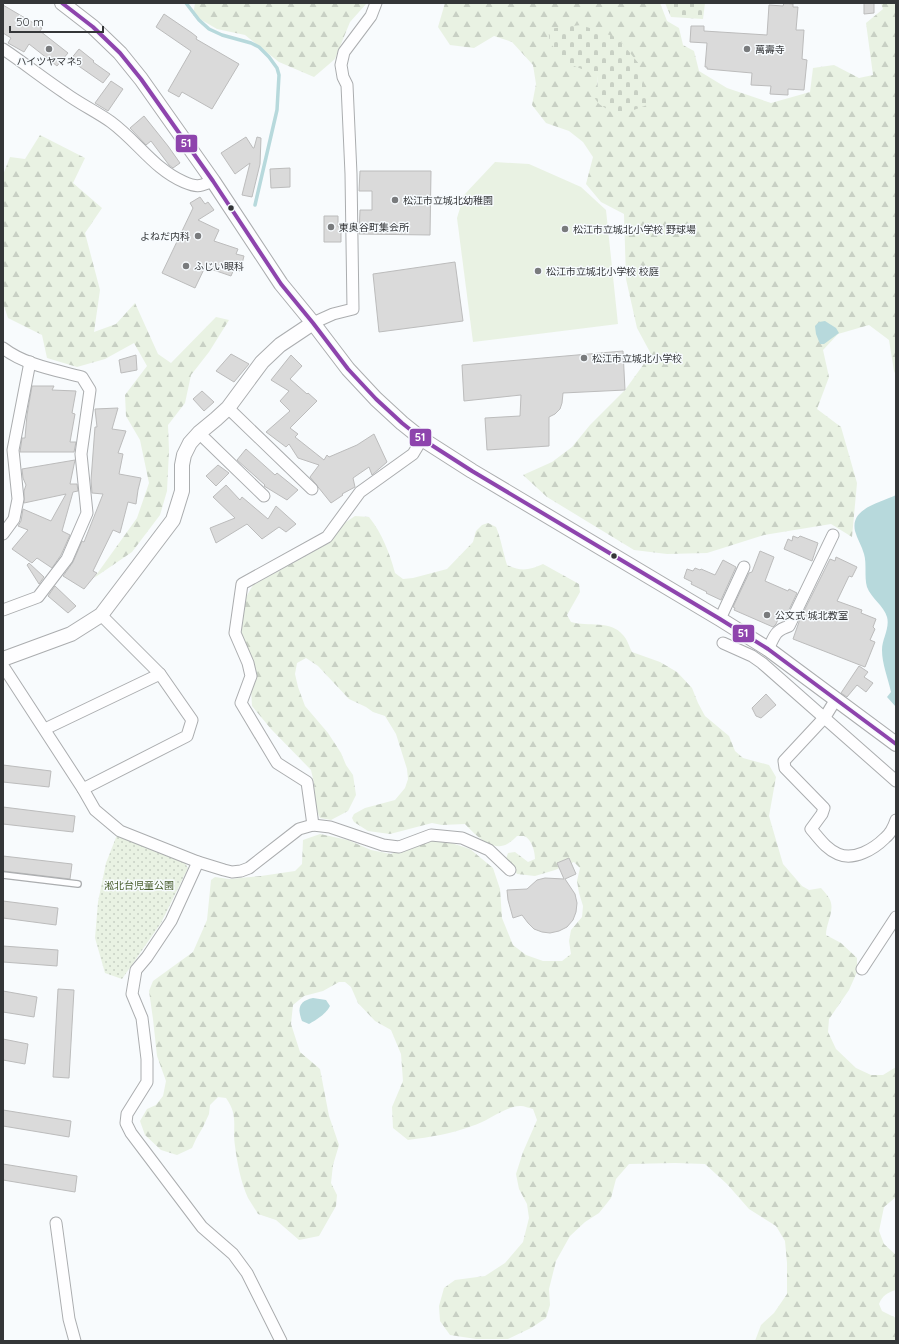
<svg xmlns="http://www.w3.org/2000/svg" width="899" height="1344" viewBox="0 0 899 1344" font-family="Quicksand,'Noto Sans JP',sans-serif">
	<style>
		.grass { fill: #e9f2e3 }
		.forest { fill: url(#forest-firs); fill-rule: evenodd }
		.cemetery { fill: url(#cemetery-stones) }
		.park { fill: url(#park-dots) }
		.water { fill: #b7d9dc }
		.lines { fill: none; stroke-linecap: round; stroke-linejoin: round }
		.stream { stroke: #b7d9dc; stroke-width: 3.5 }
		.building { fill: #dadada; stroke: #bcbcbc }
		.service-casing { stroke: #abadaf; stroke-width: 8 }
		.minor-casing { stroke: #abadaf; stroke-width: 13 }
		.tertiary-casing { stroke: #abadaf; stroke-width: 16 }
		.service { stroke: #fefeff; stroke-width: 5.5 }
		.minor { stroke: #fefeff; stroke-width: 11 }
		.tertiary { stroke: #fefeff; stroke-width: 14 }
		.bus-1-casing { stroke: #f7fbfe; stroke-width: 7 }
		.bus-1 { stroke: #8e44ad; stroke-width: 4 }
		.poi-dot { fill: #797b7d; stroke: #f7fbfe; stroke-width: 1.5 }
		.bus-dot { fill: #343638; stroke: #f7fbfe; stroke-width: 1.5 }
		.labels { text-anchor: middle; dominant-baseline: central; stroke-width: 3; stroke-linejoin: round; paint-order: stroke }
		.poi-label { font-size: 10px; fill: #343638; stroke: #f7fbfe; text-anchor: start }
		.park-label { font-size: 10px; fill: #455b2a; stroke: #f7fbfe }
		.line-badge { stroke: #f7fbfe; stroke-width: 1.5 }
		.badge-label { font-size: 11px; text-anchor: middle; font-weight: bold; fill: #fff }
	</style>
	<defs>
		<pattern id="forest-firs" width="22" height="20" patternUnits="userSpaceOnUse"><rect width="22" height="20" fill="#e9f2e3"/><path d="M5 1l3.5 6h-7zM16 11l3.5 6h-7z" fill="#c8d0c4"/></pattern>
		<pattern id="cemetery-stones" width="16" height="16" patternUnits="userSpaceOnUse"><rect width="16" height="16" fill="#e9f2e3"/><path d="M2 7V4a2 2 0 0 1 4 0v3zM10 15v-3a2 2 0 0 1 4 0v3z" fill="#c8d0c4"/></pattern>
		<pattern id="park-dots" width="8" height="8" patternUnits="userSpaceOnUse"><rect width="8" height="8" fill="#e9f2e3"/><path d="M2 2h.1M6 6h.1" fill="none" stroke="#c8d0c4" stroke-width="1.8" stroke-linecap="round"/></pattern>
	</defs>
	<rect width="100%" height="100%" fill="#f8fbfd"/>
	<!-- grass -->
	<polygon class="grass" points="495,162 529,164 581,187 606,210 618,324 473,342 457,218 464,195"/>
	<!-- forest -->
	<g class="forest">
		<polygon points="195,3 367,3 350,22 335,59 314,77 279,62 245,35 217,29 193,15"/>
		<path d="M445 3H660L667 21 679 28 683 45 694 51 699 71 727 88 771 103 810 92 813 68 834 65 859 78 873 75 866 23 883 9 881 3H896V375L894 371 889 340 869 325 838 334 823 350 829 377 817 409 841 427 857 483 852 537 831 524 764 535 707 553 667 554 634 550 547 497 523 475 552 462 572 447 590 425 625 390 651 354 637 328 626 279 624 214 601 202 586 184 593 157 583 142 569 131 546 123 532 105 536 84 533 65 512 42 494 36 474 48 450 45 438 27ZM597 75 618 116 591 92 598 89Z"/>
		<polygon points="40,135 85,158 73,183 102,208 85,233 100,290 94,332 116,324 135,303 158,354 171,363 216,317 229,320 209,352 191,375 185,403 168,425 169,451 167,491 160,515 132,552 94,578 137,518 149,483 140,440 126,416 125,395 147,366 134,343 105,359 77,367 47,358 42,335 8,318 3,303 3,175 10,157 25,159"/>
		<path d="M355 516 369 517C382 533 390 554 395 573L403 579 413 578 447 569 473 542 476 531 482 525 488 523 496 527C501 539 503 552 507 565 522 572 529 570 543 564L579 584 580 592 567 615 571 622C588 627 611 620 623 635 627 639 629 646 632 652L660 662 677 672 692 688 698 703 705 716 729 736 735 751 743 758 769 765 776 777 769 816 783 864 802 886 809 890 821 888C824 891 827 895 829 898 836 909 826 923 826 935L841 943 857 958V972L849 990 829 1019 828 1032 836 1049 856 1068 871 1075H883L896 1067V1197L884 1207 879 1231 884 1244 896 1255V1290C888 1292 882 1296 879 1304L882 1311 896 1318V1341H755L761 1325 774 1313 787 1294V1263L785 1241 776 1226 749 1209 727 1184 705 1164 675 1163 629 1164 616 1179 611 1198 599 1213 585 1222 570 1236 556 1261 549 1289 550 1305 546 1318 531 1328 508 1339H476L450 1335 440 1321 439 1306 444 1288 455 1280 485 1276 505 1263 523 1242 529 1218 527 1204 519 1189 516 1174 523 1152 537 1120 533 1109C529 1108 524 1106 521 1106 507 1105 487 1122 472 1126 450 1134 431 1137 408 1140L393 1128 392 1107 403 1081 401 1054 391 1030 375 1021 358 1003 351 987 345 982H339L323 991 304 996 293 1005 291 1024 300 1052 320 1069 329 1116 339 1145 333 1165 331 1183 337 1195 336 1206 319 1236 299 1240 276 1220 258 1214C255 1209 251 1203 248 1198 241 1183 237 1162 235 1146 232 1127 239 1116 226 1098L218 1097 210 1105 209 1114 203 1127 196 1139 192 1148 177 1155 161 1150 145 1135 140 1121 147 1109 156 1105 163 1096 166 1081 157 1056 153 1019 149 991 153 981 193 952 207 920 211 880 215 877 229 879 261 876 295 871 302 864 303 840 320 834 348 840 371 850 391 854 416 843 439 839 470 849 493 868 500 889 502 918 513 945 526 955 543 961H562L571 954 569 941 571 930 582 917 583 906 579 893 577 881 580 868 574 862 555 870 535 876 517 874 506 859 508 853 515 852 528 862 535 859C535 852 532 839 524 836 523 836 517 836 517 836 513 840 508 845 501 846 487 848 474 833 465 824L442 825 432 823 390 834 368 831 354 822 352 818 354 814 365 808 395 800 405 788 408 779 407 769 396 734 385 716 373 712 366 707 349 699 318 666 306 658 297 663 295 674 298 687 305 706 328 733 341 753 346 765 353 775 356 795 348 811 331 820 320 818 315 806 314 783 311 770 271 729 252 706 251 689 256 673 242 639 241 622 245 599 253 585 329 543 343 524Z"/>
	</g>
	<!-- cemetery -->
	<g class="cemetery">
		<polygon points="665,3 705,3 703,19 671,17"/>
		<polygon points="581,25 618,38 639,64 647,105 618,116 599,104 590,92 598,88 597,75 569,64 550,43 548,29"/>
	</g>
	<!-- park -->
	<polygon class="park" points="117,835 185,863 188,868 161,923 122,979 105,973 95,938 98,902 106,863"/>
	<!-- water -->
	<g class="water">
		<polygon points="825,321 836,328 839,333 824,344 820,344 816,334 815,326 819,322"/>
		<path d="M896 495V707L887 697 891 692C888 678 882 664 882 650 882 639 890 628 887 617 884 606 871 598 867 587 864 576 867 564 864 554 862 546 857 539 855 531 850 508 880 503 896 495Z"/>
		<path d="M313 998 326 1000 330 1006C326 1014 316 1020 309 1024L302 1021C297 1008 299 1001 313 998Z"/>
	</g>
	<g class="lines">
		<!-- stream -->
		<polyline class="stream" points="186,3 199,20 209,29 222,35 251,43 259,47 269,57 277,68 279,75 277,110 255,205"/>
	</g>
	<!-- building -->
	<g class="building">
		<polygon points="784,3 793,4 793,7 798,7 796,30 804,30 802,59 807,60 804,90 788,89 788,95 770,94 771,86 751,85 752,73 707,69 707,67 705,67 707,43 690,42 691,26 704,26 704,31 767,35 769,5 783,6"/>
		<polygon points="864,3 874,3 874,13 864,14"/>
		<polygon points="3,5 42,28 40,31 68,53 57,66 29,44 24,52 8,43 11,38 3,33"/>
		<polygon points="164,14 192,33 197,37 196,39 239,64 212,109 182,92 179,97 168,91 191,51 156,27"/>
		<polygon points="79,49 94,61 93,62 110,74 103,83 70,60"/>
		<polygon points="111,81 123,89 108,111 95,103"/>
		<polygon points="144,116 168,146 180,163 173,168 169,165 151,141 146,145 130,128"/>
		<polygon points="246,137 253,148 254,148 257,137 261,138 260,164 252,197 242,195 250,163 235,174 221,153"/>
		<polygon points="290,168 290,187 271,188 270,169"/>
		<polygon points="360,171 431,171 430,235 359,234 360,210 372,210 372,191 359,191"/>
		<polygon points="200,197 205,204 208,202 214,210 198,220 219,230 214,241 238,249 236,254 244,256 240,271 234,269 231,276 205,267 195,288 162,273 193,208 190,203"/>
		<polygon points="324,216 338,216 338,227 341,227 341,242 324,242"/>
		<polygon points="455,262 463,321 379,332 373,274"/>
		<polygon points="623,351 625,390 563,393 562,403 560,409 555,414 549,417 549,446 487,450 485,418 520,416 521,395 464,401 462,365"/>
		<polygon points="231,354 249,364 234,382 216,371"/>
		<polygon points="136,355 137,370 121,373 119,360"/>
		<polygon points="291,355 302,366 290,379 307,394 308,393 317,401 290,428 298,434 295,437 324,460 327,455 329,457 357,445 374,434 387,462 372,475 369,467 353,478 355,487 342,494 343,495 331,503 310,477 319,465 298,458 289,444 286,447 266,432 290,411 280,401 289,391 271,380"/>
		<polygon points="32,386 54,386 52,390 76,391 72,413 75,414 70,442 76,442 74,452 20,452 22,438 25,438 27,415"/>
		<polygon points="202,391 214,402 204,411 193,399"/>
		<polygon points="118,408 112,429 126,431 118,453 123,454 119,474 141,478 138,490 136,504 128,502 120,533 113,530 93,571 97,573 84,589 63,576 73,562 82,541 84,542 103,494 92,493 91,480 95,427 97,427 95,409"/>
		<polygon points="246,449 275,475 277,473 298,490 287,500 264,486 265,485 237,460"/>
		<polygon points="75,460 70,484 77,484 78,491 73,492 62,531 70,535 61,555 52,568 37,558 32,563 12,549 28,530 18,526 21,521 23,509 51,521 66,494 24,503 24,491 26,485 23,478 22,469"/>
		<polygon points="218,465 229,473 216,486 206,476"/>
		<polygon points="226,485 240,500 242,497 268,519 276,506 296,524 286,532 279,527 262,539 247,524 216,543 210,528 235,518 213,497"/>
		<polygon points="793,536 798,538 800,536 818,543 812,561 784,549 788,539 792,541"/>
		<polygon points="760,551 774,557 765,581 788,591 789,589 797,593 787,614 782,611 776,624 773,627 734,610 735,608 733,607 749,573 752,572"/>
		<polygon points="836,557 857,567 852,577 849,576 837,601 862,610 861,613 876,619 873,627 875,629 870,640 875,642 865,667 793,639 800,619 830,559 835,561"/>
		<polygon points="723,560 736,567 721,600 706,593 707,592 691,584 692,582 684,578 687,569 693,571 695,568 700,570 701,569 715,575"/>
		<polygon points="29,563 44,577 39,584 27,565"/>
		<polygon points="55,586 76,606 68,613 48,596"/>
		<polygon points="859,666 868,672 864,677 873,683 866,692 857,685 847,697 841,693"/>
		<polygon points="766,694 776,705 761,718 756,716 752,708"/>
		<polygon points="3,765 51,771 49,787 3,782"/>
		<polygon points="3,807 75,816 73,832 3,824"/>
		<polygon points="3,856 72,864 70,879 3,871"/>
		<polygon points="569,858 576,874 565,879 575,894 577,903 576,912 573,920 567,927 559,931 550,933 542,932 534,929 528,923 522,915 513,918 508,900 507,890 527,889 537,880 545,878 564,879 557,863"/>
		<polygon points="3,901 58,908 56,925 3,918"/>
		<polygon points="3,946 58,950 57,966 3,962"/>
		<polygon points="58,989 74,990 69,1078 53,1077"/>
		<polygon points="3,991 37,997 34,1017 3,1012"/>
		<polygon points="3,1039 28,1044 25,1064 3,1060"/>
		<polygon points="3,1110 71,1121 69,1137 3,1126"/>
		<polygon points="3,1164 77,1176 75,1192 3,1180"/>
	</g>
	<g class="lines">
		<defs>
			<polyline id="service" points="3,875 78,884"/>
			<g id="minor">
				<path d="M3 49C24 63 44 79 65 93 80 104 97 112 111 122 137 141 155 170 184 182 198 188 200 186 213 181"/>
				<polyline points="313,323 333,314 353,309 351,174 347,85 343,77 341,65 344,52 371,16 376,3"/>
				<path d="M3 348C25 365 56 370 82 377L90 390 81 454 87 513 67 559 38 597 3 610"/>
				<polyline points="228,408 312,489"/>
				<polyline points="199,433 264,496"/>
				<polyline points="3,534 14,519 18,499 13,450 30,362"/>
				<polyline points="720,619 744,567"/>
				<polyline points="723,643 752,656 762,663 896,781"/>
				<path d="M768 649C775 636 774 631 789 626L833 535"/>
				<polyline points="3,666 83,789 95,810 120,831 198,862 224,870 232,872 241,871 249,868 299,829 313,825 330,827 383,845 399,847 431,835 462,838 489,850 510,870"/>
				<path d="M836 699 825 717 784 761 785 768 824 808 822 814 811 829C819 838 826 849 838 854 854 861 874 849 885 838 890 834 894 826 896 820"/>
				<polyline points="45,729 160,674"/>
				<polyline points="83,789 187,736 192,720 160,674 101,615"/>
				<polyline points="313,825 307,782 277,763 241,703 251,676 248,663 235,633 242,584 327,537 360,492 413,454 422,439"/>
				<polyline points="198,862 171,921 147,957 136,970 132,994 142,1018 147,1059 147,1082 127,1114 126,1123 131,1133 202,1227 233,1254 247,1273 281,1341"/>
				<polyline points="862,969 896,917"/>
				<polyline points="56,1223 69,1319 75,1341"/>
			</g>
			<g id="tertiary">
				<polyline points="62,3 93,27 120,53 141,79 213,181 281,284 313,323 348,369 376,399 402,423 422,439 472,471 720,619 768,649 896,744"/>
				<polyline points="3,659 71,634 101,615 173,520 182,491 182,465 184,455 190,443 199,433 216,419 228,408 262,362 280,345 313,323"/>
			</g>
		</defs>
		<!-- service casing -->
		<use href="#service" class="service-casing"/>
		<!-- minor casing -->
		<use href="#minor" class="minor-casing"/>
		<!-- tertiary casing -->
		<use href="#tertiary" class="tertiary-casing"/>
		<!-- service -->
		<use href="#service" class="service"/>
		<!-- minor -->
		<use href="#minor" class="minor"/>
		<!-- tertiary -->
		<use href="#tertiary" class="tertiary"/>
		<defs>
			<polyline id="bus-1" points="62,3 93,27 120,53 141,79 213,181 281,284 313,323 348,369 376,399 402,423 422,439 472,471 720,619 768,649 896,744"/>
		</defs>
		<!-- bus-1 casing -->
		<use href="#bus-1" class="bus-1-casing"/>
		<!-- bus-1 -->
		<use href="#bus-1" class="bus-1"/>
	</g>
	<!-- markers -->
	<g class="poi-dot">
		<circle cx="49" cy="49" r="4"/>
		<circle cx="747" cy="49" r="4"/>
		<circle cx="395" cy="200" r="4"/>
		<circle cx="331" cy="227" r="4"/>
		<circle cx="565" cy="229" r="4"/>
		<circle cx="198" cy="236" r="4"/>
		<circle cx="186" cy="266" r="4"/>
		<circle cx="538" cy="271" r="4"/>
		<circle cx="584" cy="358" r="4"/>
		<circle cx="767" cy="615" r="4"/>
	</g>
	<g class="bus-dot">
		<circle cx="231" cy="208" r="3.5"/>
		<circle cx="614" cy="556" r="3.5"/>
	</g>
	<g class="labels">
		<!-- poi labels -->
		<g class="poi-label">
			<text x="755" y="49">萬壽寺</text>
			<text x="49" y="61" text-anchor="middle">ハイツヤマネ5</text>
			<text x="403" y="200">松江市立城北幼稚園</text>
			<text x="339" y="227">東奥谷町集会所</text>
			<text x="573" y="229">松江市立城北小学校 野球場</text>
			<text x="190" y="236" text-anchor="end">よねだ内科</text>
			<text x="194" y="266">ふじい眼科</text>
			<text x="546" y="271">松江市立城北小学校 校庭</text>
			<text x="592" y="358">松江市立城北小学校</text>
			<text x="775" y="615">公文式 城北教室</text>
		</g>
		<!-- park labels -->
		<g class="park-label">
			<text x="139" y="885">淞北台児童公園</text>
		</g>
	</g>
	<g class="line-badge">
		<rect x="175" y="134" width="23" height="19" rx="4" fill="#8e44ad"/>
		<rect x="409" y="428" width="23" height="19" rx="4" fill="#8e44ad"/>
		<rect x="732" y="624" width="23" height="19" rx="4" fill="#8e44ad"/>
	</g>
	<g class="badge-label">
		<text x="186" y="147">51</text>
		<text x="420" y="441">51</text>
		<text x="743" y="637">51</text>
	</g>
	<!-- border -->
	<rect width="899" height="1344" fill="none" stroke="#343638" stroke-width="8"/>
	<!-- scale -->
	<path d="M10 26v6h93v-6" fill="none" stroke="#343638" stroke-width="2"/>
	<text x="16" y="26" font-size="12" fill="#343638" stroke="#f7fbfe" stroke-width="3" paint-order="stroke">50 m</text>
</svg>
